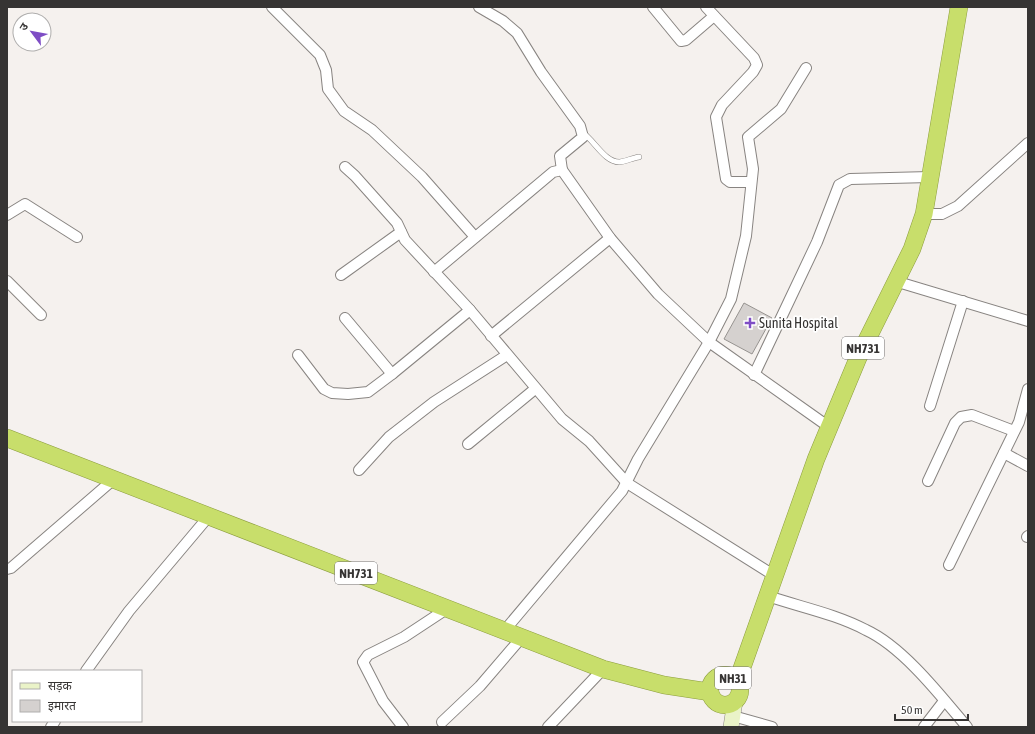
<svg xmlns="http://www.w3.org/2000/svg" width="1035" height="734" viewBox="0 0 1035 734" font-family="'Asap Condensed','Noto Sans Devanagari',sans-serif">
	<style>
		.building { fill: #d5d1cf; stroke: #969390 }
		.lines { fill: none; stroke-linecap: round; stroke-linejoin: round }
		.service-casing { stroke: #888481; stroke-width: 6 }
		.minor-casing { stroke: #888481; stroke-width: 12 }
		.secondary-casing { stroke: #888481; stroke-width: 16 }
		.trunk-casing { stroke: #8c9d3f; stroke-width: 18 }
		.service { stroke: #fff; stroke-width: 5 }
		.minor { stroke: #fff; stroke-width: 10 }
		.secondary { stroke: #eaf3c8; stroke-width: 15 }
		.trunk { stroke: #c8de6b; stroke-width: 17 }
		.poi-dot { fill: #7e4dc5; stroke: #fff; stroke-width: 1.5 }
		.labels { text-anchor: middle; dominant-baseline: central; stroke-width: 3.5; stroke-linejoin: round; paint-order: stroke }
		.shield { fill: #fff; stroke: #727170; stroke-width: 1 }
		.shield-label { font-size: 13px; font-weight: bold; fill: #363433 }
		.poi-label { font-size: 14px; fill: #363433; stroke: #fff; text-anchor: start }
	</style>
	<rect width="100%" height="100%" fill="#f5f1ee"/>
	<!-- building -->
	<polygon class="building" points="744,303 772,318 752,354 724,339"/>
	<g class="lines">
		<defs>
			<path id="service" d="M583 133C594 140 605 163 620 162 626 161 633 158 639 157"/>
			<g id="minor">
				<polyline points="272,7 320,55 326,70 328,89 344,111 372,130 422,177 475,237"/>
				<polyline points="479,7 503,21 517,33 541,72 580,126 583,137 560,156 562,170"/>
				<polyline points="653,7 681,41 686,40 714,16"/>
				<polyline points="706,7 754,58 757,65 753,72 722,105 716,117 726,179 730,182 751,182"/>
				<polyline points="345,167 355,176 397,223 405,240 470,310 562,419 589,441 627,483 775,576"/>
				<polyline points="924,214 942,214 958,206 1028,143"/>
				<polyline points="7,215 25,204 77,237"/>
				<polyline points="434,272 553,172 562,170 610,238 658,294 709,342 829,427"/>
				<polyline points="341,275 401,232"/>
				<polyline points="7,281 41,315"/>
				<polyline points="898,282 1028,321"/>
				<polyline points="345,318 392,374"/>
				<polyline points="491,336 610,238"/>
				<polyline points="298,355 324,389 332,393 348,394 368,392 392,374 470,310"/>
				<polyline points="754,375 817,242 839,185 850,179 930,177"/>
				<polyline points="930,406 963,301"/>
				<polyline points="468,444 535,389"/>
				<polyline points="1004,453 1028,466"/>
				<polyline points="359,470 389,437 434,402 507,355"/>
				<polyline points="928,481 955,423 961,417 972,415 1014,431"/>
				<polyline points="1027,537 1028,536"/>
				<polyline points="949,565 1019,422 1028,389"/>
				<polyline points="7,569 11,568 114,479"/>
				<path d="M768 596C800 607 836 614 866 630 903 647 941 696 967 727"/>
				<polyline points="505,630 622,491 638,459 709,342 731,299 746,236 753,169 748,137 781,109 806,68"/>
				<polyline points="86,671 129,611 209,516"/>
				<polyline points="733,716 772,727"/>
				<polyline points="442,722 480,686 522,637"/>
				<polyline points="51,727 55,721"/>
				<polyline points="403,727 383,701 363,662 368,655 404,637 448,608"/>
				<polyline points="548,727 603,669"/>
				<polyline points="924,727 944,701"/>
			</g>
			<polyline id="secondary" points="731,727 735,701"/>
			<g id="trunk">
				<polyline points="7,438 603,669 664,685 710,692"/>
				<circle cx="725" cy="690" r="15"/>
				<polyline points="737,682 816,459 858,358 912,249 924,214 959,7"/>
			</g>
		</defs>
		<!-- service casing -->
		<use href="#service" class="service-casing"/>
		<!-- minor casing -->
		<use href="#minor" class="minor-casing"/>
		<!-- secondary casing -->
		<use href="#secondary" class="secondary-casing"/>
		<!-- trunk casing -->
		<use href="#trunk" class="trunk-casing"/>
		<!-- service -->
		<use href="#service" class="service"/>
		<!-- minor -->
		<use href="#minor" class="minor"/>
		<!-- secondary -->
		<use href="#secondary" class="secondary"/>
		<!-- trunk -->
		<use href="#trunk" class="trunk"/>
	</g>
	<!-- markers -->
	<path class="poi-dot" d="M748 317h4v4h4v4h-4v4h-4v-4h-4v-4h4z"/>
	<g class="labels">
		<!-- shield labels -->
		<g class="shield">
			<rect x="842" y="337" width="42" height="22" rx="3"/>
			<rect x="335" y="562" width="42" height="22" rx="3"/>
			<rect x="715" y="667" width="36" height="22" rx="3"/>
		</g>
		<g class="shield-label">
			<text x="863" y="348">NH731</text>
			<text x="356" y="573">NH731</text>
			<text x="733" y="678">NH31</text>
		</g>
		<!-- poi labels -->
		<g class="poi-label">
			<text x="759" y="323">Sunita Hospital</text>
		</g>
	</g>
	<!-- border -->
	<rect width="1035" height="734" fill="none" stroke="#363433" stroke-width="16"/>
	<!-- legend -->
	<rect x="12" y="670" width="130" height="52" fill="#ffffff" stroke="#afaead"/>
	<rect x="20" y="683" width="20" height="6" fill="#eaf3c8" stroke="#afaead"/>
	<text x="48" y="690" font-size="12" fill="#363433">सड़क</text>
	<rect x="20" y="700" width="20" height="12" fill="#d5d1cf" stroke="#afaead"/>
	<text x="48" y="710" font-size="12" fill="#363433">इमारत</text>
	<!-- north arrow -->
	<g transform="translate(32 32) rotate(302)"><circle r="19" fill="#ffffff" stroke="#afaead"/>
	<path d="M0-3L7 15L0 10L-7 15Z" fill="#7e4dc5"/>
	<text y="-6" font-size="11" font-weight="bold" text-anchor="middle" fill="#363433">उ</text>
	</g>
	<!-- scale -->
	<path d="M895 714v6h73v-6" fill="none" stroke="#363433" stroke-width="2"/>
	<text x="901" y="714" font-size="12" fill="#363433" stroke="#ffffff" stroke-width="3" paint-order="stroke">50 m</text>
</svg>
